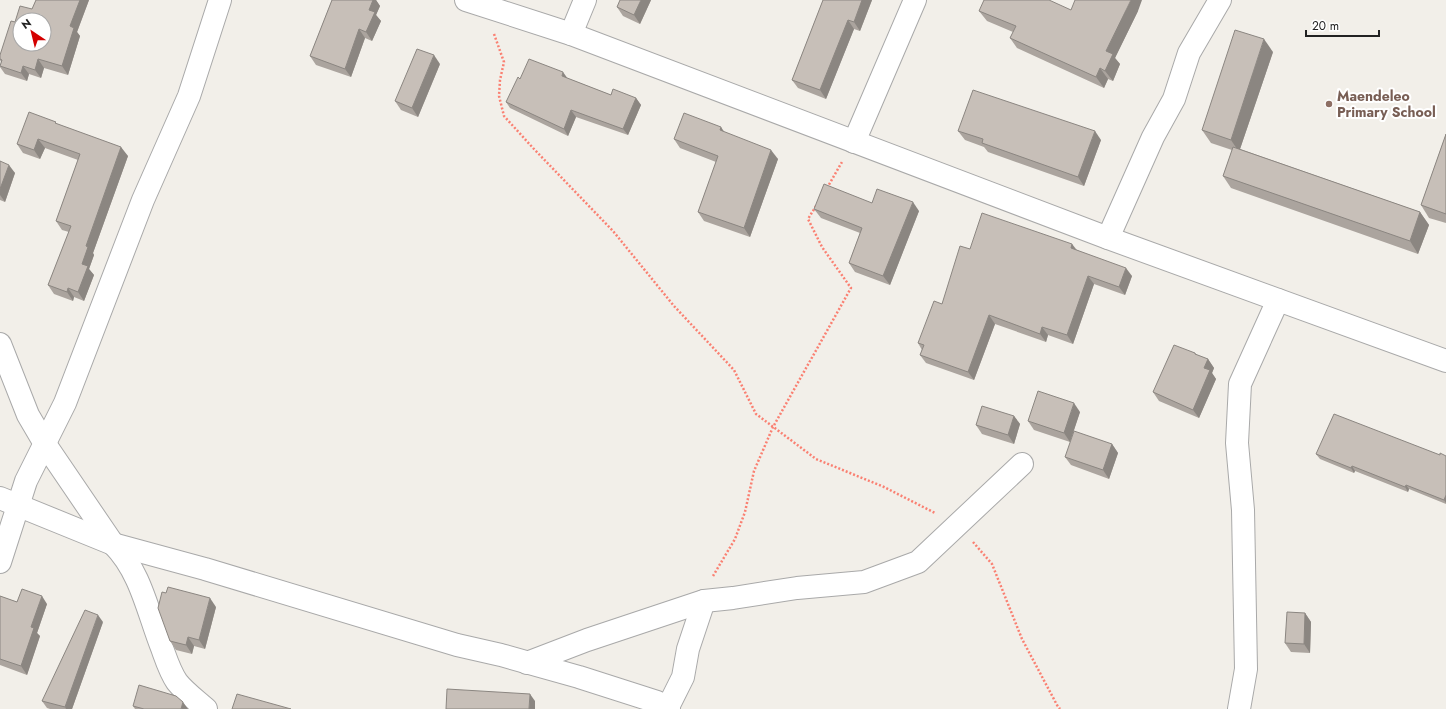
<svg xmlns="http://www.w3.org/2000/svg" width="1446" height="709" viewBox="0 0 1446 709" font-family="Jost,sans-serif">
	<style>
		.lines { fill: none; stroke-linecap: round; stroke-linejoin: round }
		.minor-casing { stroke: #a9a9a9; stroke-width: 24 }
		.path { stroke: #fa8072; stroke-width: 2.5; stroke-dasharray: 2 2; stroke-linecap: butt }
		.minor { stroke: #fff; stroke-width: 22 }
		.wall { fill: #aba49e }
		.shaded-wall { fill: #8b8681 }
		.building { fill: #c7bfb8; stroke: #8b8681; fill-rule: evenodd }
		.education-dot { fill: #8d6e63; stroke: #fff; stroke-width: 1.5 }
		.labels { text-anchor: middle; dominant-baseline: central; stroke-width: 4; stroke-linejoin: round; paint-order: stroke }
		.education-label { font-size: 14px; font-weight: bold; fill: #785e54; stroke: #fff; text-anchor: start }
	</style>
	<rect width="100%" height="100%" fill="#f2efe9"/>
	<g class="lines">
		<defs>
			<g id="minor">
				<polyline points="466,0 571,34 1108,238 1446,361"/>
				<polyline points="571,34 585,0"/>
				<polyline points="854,142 915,0"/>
				<polyline points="1108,238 1153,137 1174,99 1189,53 1220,0"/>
				<path d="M0 344 28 415 45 444 113 544C141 572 148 613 162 648 166 659 170 672 177 682 185 692 196 700 206 709"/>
				<polyline points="0,498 113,544 205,569 457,645 501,655 579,677 657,702 669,709"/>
				<polyline points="0,562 26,481 65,403 143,200 189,96 220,0"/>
				<polyline points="527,663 587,640 704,601 733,598 797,588 864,582 918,562 1022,464"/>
				<polyline points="667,709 683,677 688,649 704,601"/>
				<polyline points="1239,709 1246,669 1243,510 1237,443 1240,384 1278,300"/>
			</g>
		</defs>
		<!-- minor casing -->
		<use href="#minor" class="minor-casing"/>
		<!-- path -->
		<g class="path">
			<polyline points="494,34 504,62 500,80 499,96 504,116 533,148 613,231 674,306 734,370 756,414 816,459 884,487 935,513"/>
			<polyline points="827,188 842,162"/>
			<polyline points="973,542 992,564 1022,639 1057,705 1060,709"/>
			<polyline points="713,576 735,539 745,512 754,471 773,427 851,288 822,247 808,219 816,206"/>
		</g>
		<!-- minor -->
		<use href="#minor" class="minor"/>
	</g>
	<!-- wall -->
	<g class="wall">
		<polygon points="36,0 89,0 77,32 80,36 68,75 44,68 41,78 29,74 27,81 5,74 0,67 1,62 0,60 0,55 15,22 32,9"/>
		<polygon points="332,0 376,0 380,6 376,15 381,21 372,41 365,38 351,77 316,65 310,56"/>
		<polygon points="651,0 640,24 623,16 617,7"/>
		<polygon points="823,0 872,0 860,31 854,29 826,99 798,88 792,80"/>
		<polygon points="1071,10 1138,11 1115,58 1120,64 1113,81 1108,79 1104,88 1017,48 1010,38 1013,32 987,21 979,11"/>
		<polygon points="1273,52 1240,149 1420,212 1429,225 1418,254 1231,188 1223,176 1232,150 1211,143 1202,130"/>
		<polygon points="440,64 418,117 401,110 395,101"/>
		<polygon points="567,78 611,95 636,98 641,105 628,135 576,117 568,136 510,108 506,102 520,79"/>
		<polygon points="57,124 128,156 93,253 94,255 89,269 94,275 84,301 74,297 73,301 54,294 48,285 69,232 62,230 56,221 78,160 45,148 40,159 23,153 17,144"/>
		<polygon points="958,131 1101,140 1084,186 988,152 984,147 965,140"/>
		<polygon points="725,132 778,159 750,237 704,221 698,212 716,162 680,148 674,139"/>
		<polygon points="1446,134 1446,223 1429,218 1421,205"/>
		<polygon points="0,161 15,173 5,202 0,200"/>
		<polygon points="872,203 919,211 890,285 855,272 849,263 860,233 821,218 814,209"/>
		<polygon points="1072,244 1077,250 1132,276 1125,295 1094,284 1073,344 1048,335 1046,342 995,324 974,380 926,363 920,355 922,350 918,343 942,304 970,249"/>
		<polygon points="1195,353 1197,355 1208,359 1214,368 1212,373 1216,379 1199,418 1159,401 1153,392"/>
		<polygon points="1080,412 1070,442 1034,430 1028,421"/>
		<polygon points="1014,416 1020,424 1014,444 982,434 976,425"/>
		<polygon points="1112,444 1118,453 1109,479 1071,465 1065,457"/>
		<polygon points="1316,454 1446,456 1446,504 1409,489 1408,492 1355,471 1354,473 1320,459"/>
		<polygon points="0,596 17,602 47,604 37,633 40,636 27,675 0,665"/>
		<polygon points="216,607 205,649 194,646 192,654 176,650 170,641"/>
		<polygon points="1305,613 1311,622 1310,653 1291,652 1285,643"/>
		<polygon points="103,622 72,709 50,709 47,708 42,701"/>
		<polygon points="133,706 188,709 135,709"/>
	</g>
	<!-- shaded-wall -->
	<g class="shaded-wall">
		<polygon points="80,0 89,0 77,32 80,36 68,75 62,66 70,26"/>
		<polygon points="373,0 376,0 380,6 376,15 381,21 372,41 366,32 369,10"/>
		<polygon points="641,0 651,0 640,24 634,15"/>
		<polygon points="862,0 872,0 860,31 854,22"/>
		<polygon points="1131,0 1142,0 1138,11 1115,58 1120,64 1113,81 1105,71 1106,51"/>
		<polygon points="848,20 854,29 826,99 820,90"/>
		<polygon points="359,29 365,38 351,77 345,69"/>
		<polygon points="1264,39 1273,52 1239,152 1231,140"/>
		<polygon points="434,55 440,64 418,117 412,108"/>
		<polygon points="38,59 44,68 41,78 35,70"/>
		<polygon points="23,66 29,74 27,81 21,73"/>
		<polygon points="1100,68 1108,79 1104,88 1096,77"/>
		<polygon points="563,72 568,79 562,76"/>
		<polygon points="636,98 641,105 628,135 623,129"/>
		<polygon points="571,110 576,117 568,136 564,129"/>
		<polygon points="721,127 727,136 720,130"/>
		<polygon points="1095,131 1101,140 1084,186 1078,177"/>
		<polygon points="38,139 45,148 40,159 34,150"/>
		<polygon points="121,147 128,156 93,253 94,255 89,269 94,275 84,301 78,292 82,264 86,246"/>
		<polygon points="771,150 778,159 750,237 744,228"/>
		<polygon points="9,165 15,173 5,202 0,195 0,189"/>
		<polygon points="913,202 919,211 890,285 883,276"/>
		<polygon points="1420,212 1429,225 1418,254 1410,241"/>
		<polygon points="1072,244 1078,253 1071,248"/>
		<polygon points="1126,268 1132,276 1125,295 1119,287"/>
		<polygon points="1088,276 1094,284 1073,344 1067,335"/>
		<polygon points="68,288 74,297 73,301 67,292"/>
		<polygon points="989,315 995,324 974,380 968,372"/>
		<polygon points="1042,327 1048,335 1046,342 1040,334"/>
		<polygon points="1208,359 1214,368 1212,373 1216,379 1199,418 1193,410 1204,368"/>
		<polygon points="1074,403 1080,412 1070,442 1064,433"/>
		<polygon points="1014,416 1020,424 1014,444 1008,435"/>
		<polygon points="1112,444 1118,453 1109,479 1103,470"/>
		<polygon points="1352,466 1355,471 1354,473 1351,468"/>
		<polygon points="1406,485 1409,489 1408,492 1405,487"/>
		<polygon points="1446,495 1446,503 1444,500"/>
		<polygon points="42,596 47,604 37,633 40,636 27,675 21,666 31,627"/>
		<polygon points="210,598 216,607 205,649 199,640"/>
		<polygon points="1305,613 1311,622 1310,653 1304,644"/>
		<polygon points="98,615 103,622 72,709 66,709 65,707"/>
		<polygon points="188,637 194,646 192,654 186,645"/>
		<polygon points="530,694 535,701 535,709 529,709"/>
		<polygon points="183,702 188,709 181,709"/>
	</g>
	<!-- building -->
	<g class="building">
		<path d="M36 0H80L70 26 74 28 62 66 38 59 35 70 23 66 21 73 0 66 2 60 0 59V55L11 21 15 22 20 6 32 9ZM20 20H44V44H20Z"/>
		<polygon points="332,0 373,0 369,10 375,12 366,32 359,29 345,69 310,56"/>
		<polygon points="620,0 641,0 634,15 617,7"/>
		<polygon points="823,0 862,0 854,22 848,20 820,90 792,80"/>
		<polygon points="984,0 1049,0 1071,10 1075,0 1131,0 1106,51 1113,54 1105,71 1100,68 1096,77 1010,38 1016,26 979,11"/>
		<polygon points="1235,30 1264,39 1231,140 1202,130"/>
		<polygon points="417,49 434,55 412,108 395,101"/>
		<polygon points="529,59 563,72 562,76 611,95 613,89 636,98 623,129 571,110 564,129 506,102 518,77 520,79"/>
		<polygon points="973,90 1095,131 1078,177 982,143 983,139 958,131"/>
		<polygon points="29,112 56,122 55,123 121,147 86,246 88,247 82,264 88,266 78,292 68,288 67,292 48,285 71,226 56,221 80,154 38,139 34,150 17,144"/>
		<polygon points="684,113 721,127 720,130 771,150 744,228 698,212 718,156 674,139"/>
		<polygon points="1446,134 1446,214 1421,205"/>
		<polygon points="1233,147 1420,212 1410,241 1223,176"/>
		<polygon points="0,161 9,165 0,189"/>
		<polygon points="824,184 872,203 877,189 913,202 883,276 849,263 862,228 814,209"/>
		<polygon points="982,213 1072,244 1071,248 1126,268 1119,287 1088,276 1067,335 1042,327 1040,334 989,315 968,372 920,355 924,345 918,343 934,301 942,304 960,246 970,249"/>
		<polygon points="1174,345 1195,353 1195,354 1208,359 1204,368 1210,370 1193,410 1153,392"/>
		<polygon points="1038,391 1074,403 1064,433 1028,421"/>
		<polygon points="982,406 1014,416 1008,435 976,425"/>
		<polygon points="1334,414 1440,455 1440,453 1446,456 1446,495 1444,500 1406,485 1405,487 1352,466 1351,468 1316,454"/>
		<polygon points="1074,431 1112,444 1103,470 1065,457"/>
		<polygon points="168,587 210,598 199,640 188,637 186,645 170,641 158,608 162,592 166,593"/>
		<polygon points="22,589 42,596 31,627 34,628 21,666 0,659 0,596 17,602"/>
		<polygon points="85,610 98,615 65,707 42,701"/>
		<polygon points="1287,612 1305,613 1304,644 1285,643"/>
		<polygon points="139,685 176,696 183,702 181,709 144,709 133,706"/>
		<polygon points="447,689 530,694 529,709 446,709"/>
		<polygon points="237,694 291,709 232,709"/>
	</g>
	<!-- markers -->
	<circle class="education-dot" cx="1329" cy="104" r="4"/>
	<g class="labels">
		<!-- education labels -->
		<g class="education-label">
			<text x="1337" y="96">Maendeleo<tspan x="1337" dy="16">Primary School</tspan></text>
		</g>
	</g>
	<!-- north arrow -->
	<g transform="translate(32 32) rotate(325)"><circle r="19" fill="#ffffff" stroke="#a7a7a7"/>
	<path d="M0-3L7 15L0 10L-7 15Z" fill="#d40000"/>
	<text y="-6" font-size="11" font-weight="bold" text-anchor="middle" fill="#222222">N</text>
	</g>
	<!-- scale -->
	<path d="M1306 30v6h73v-6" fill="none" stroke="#222222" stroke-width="2"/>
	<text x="1312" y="30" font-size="12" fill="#222222" stroke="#ffffff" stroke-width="3" paint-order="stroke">20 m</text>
</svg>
